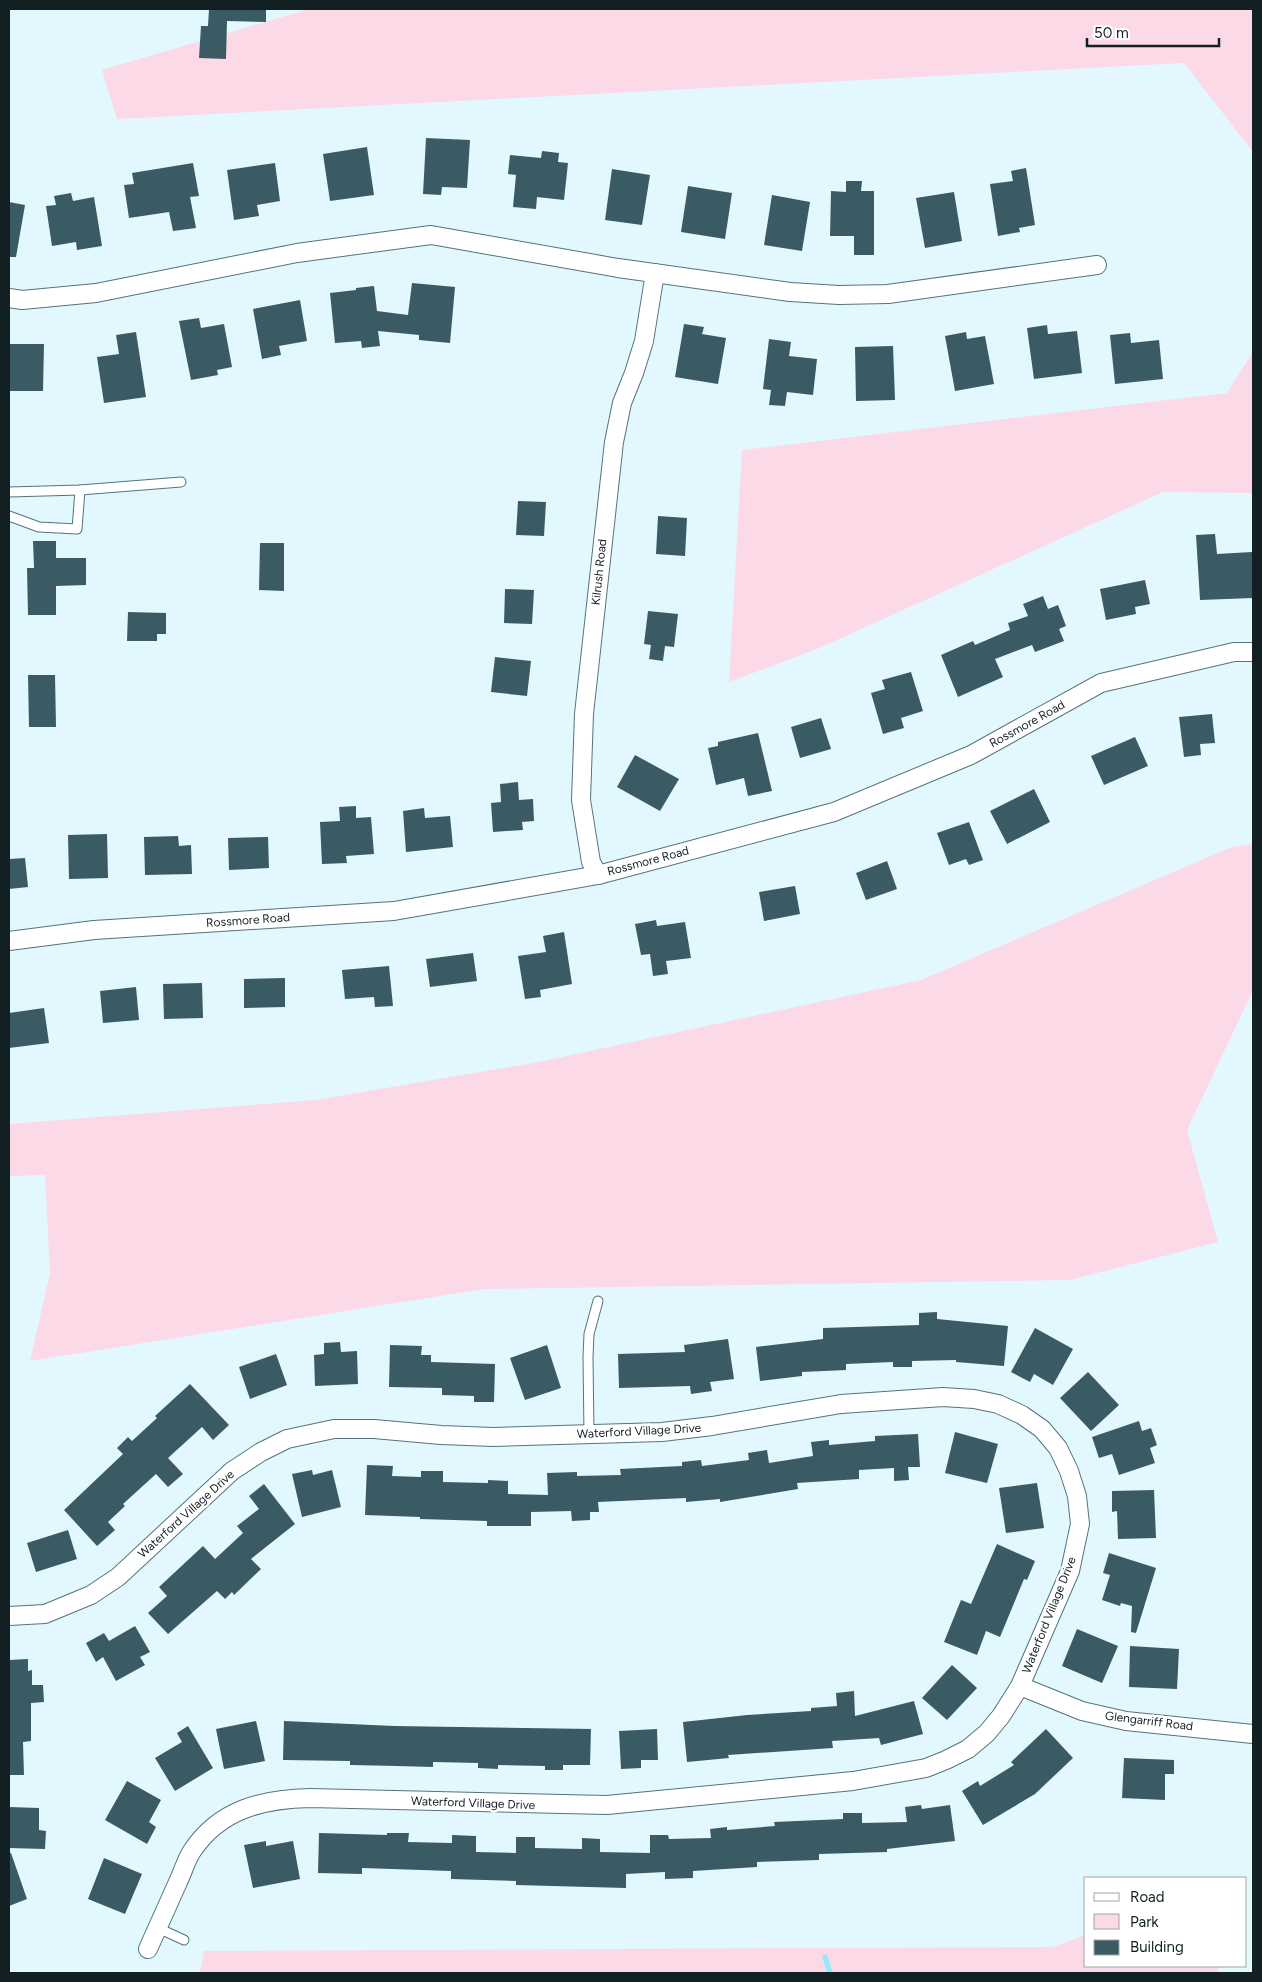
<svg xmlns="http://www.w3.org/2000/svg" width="1262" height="1982" viewBox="0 0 1262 1982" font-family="Figtree,sans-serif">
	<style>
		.green { fill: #fcd9e6 }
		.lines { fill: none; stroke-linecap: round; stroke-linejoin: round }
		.stream { stroke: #96e8fd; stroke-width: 5.5 }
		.building { fill: #3a5b63 }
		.lane-casing { stroke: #53747d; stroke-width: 11 }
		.street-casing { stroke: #53747d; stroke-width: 20 }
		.lane { stroke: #fff; stroke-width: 9 }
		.street { stroke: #fff; stroke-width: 18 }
		.labels { text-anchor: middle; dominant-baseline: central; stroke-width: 5; stroke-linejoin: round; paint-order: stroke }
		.street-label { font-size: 12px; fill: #122023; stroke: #fff }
	</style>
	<rect width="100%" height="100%" fill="#e2f8fe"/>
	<!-- green -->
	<g class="green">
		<polygon points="309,9 1253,9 1253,152 1184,63 117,119 102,70"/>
		<polygon points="1253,352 1253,493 1163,492 817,649 729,682 742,450 1227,393"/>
		<polygon points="1253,844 1253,990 1187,1130 1218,1242 1070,1280 484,1289 30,1361 50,1273 45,1175 9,1176 9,1124 315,1100 539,1062 921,980 1232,847"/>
		<polygon points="1086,1935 1086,1966 1218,1966 1218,1973 200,1973 204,1951 1052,1947"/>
	</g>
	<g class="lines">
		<!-- stream -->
		<polyline class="stream" points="825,1957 830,1973"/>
	</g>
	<!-- building -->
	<g class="building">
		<polygon points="209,9 266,9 266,22 227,21 226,59 199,58 201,26 208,26"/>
		<polygon points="426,138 470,140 467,188 442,187 441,195 423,194"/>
		<polygon points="367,147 374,195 330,201 323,154"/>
		<polygon points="542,151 559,153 558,162 568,163 564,200 537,197 536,209 513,207 516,175 508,174 510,155 541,158"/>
		<polygon points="193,163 199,196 190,197 196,228 173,231 169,212 129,218 124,185 134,184 132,173"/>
		<polygon points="275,163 280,201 257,205 259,216 234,220 227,170"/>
		<polygon points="1026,168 1035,225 1019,228 1020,232 998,236 990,184 1013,181 1011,171"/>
		<polygon points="612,169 650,175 642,225 605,220"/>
		<polygon points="846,181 862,181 861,191 874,191 874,255 854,255 854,236 830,236 831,191 846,192"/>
		<polygon points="688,186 732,193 725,239 681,232"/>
		<polygon points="954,192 962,241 925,248 916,198"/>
		<polygon points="71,193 73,201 94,197 102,246 77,250 76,242 52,246 46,206 56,205 54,196"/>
		<polygon points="772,195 810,202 802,251 764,245"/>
		<polygon points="9,202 25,205 16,257 9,257"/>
		<polygon points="412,283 455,287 450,343 419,340 419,335 378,331 380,346 362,348 361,341 335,343 330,293 356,290 356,288 374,286 377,311 408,315"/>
		<polygon points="300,300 307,341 279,346 281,355 262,359 253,309"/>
		<polygon points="199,318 201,328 224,324 232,367 217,370 218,375 191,380 179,321"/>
		<polygon points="684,324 704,327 702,334 726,338 718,384 675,377"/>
		<polygon points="1047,325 1048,334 1077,331 1082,373 1034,379 1027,328"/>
		<polygon points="136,332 146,397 104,403 97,357 119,354 116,335"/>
		<polygon points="966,332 967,339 985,336 994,384 955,391 945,336"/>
		<polygon points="1130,333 1131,343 1159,340 1163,379 1115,384 1110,335"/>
		<polygon points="769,339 791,342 789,356 817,359 813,395 787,392 785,406 769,405 771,390 763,389"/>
		<polygon points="9,344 44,344 43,391 9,391"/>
		<polygon points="893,346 895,400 856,401 855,347"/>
		<polygon points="518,501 546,502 544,536 516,535"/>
		<polygon points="658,516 687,518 685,556 656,554"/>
		<polygon points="1215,534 1217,554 1252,552 1253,598 1200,600 1196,535"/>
		<polygon points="33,541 56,541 56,558 86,558 86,585 56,586 56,615 28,615 27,568 34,568"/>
		<polygon points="260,543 284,543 284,591 259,590"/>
		<polygon points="1145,580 1150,604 1135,607 1136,614 1106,620 1100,589"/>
		<polygon points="505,589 534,590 532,624 504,623"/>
		<polygon points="1043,596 1048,609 1058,605 1066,626 1059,629 1064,641 1035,652 1032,645 995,659 1003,677 958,697 941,655 973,641 975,645 1010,630 1008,623 1028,616 1023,604"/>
		<polygon points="648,611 678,614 674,647 665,646 663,661 649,659 651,645 644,644"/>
		<polygon points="128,612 166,613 166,634 157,634 157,641 127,641"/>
		<polygon points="495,657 531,661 527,696 491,692"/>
		<polygon points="911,672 923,711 901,718 904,728 883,734 871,693 885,689 882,680"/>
		<polygon points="28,675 55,675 56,727 29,727"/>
		<polygon points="1212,714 1215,743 1200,744 1201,755 1184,757 1179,717"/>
		<polygon points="821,718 831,749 800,758 791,727"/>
		<polygon points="758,733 772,791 748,796 744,778 716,785 708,748 718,746 718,742"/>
		<polygon points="1135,737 1148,766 1104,785 1091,756"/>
		<polygon points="635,755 679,779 660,811 617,787"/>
		<polygon points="518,782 519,800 533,799 534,821 522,822 523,830 493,832 491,803 501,802 500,784"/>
		<polygon points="1034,789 1050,822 1007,844 990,811"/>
		<polygon points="356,806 356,818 371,817 374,854 346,856 347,863 322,864 320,822 340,821 339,807"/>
		<polygon points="424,808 425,818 450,816 453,847 406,852 403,811"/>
		<polygon points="969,822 983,860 969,865 966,859 949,865 937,833"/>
		<polygon points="107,834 108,878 69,879 68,835"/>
		<polygon points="178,836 179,846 191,845 192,874 145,875 144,837"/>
		<polygon points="268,837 269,868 229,870 228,838"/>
		<polygon points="25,858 28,887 9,889 9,859"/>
		<polygon points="887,861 897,889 866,900 856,873"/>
		<polygon points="795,886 800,914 764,921 759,892"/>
		<polygon points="656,920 657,926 685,922 691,958 666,961 668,974 653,976 650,954 641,955 635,924"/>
		<polygon points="564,932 572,984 540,990 541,997 525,999 518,956 546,952 543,936"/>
		<polygon points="473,953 477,981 430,987 426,959"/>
		<polygon points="389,966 393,1006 375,1007 374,997 345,999 342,970"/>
		<polygon points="285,978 285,1007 244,1008 244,979"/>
		<polygon points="202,983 203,1018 164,1019 163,984"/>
		<polygon points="136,987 139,1020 103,1023 100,991"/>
		<polygon points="44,1008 49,1043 9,1048 9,1013"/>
		<polygon points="937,1312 937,1319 1008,1326 1004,1366 956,1362 956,1360 912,1361 912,1367 893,1367 893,1362 846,1364 846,1370 802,1372 802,1376 760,1381 756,1347 823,1339 823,1328 919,1325 919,1313"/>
		<polygon points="1035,1328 1073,1349 1053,1385 1034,1374 1030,1382 1011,1372"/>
		<polygon points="728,1339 734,1379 710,1382 712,1391 691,1394 690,1386 619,1388 618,1354 685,1352 684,1345"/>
		<polygon points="340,1342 341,1352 357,1351 358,1384 315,1386 314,1355 324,1354 324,1343"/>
		<polygon points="390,1345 422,1346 421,1355 431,1355 431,1362 495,1364 494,1402 474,1402 474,1396 442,1395 442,1388 389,1387"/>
		<polygon points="547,1345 561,1388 525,1400 510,1358"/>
		<polygon points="276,1354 287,1385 250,1399 239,1367"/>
		<polygon points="1088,1372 1119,1405 1091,1431 1060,1398"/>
		<polygon points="190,1384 229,1425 213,1440 202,1427 168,1458 183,1474 168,1487 156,1474 123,1504 125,1506 108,1522 115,1530 97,1546 64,1510 123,1454 117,1448 128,1437 132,1441 157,1418 155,1416"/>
		<polygon points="1139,1421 1142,1431 1151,1428 1157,1445 1150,1448 1155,1463 1119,1475 1112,1454 1099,1458 1092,1437"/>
		<polygon points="955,1432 998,1444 987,1483 945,1473"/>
		<polygon points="918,1434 920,1467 908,1467 909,1480 894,1481 894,1468 859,1470 859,1479 797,1483 798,1489 720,1502 720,1499 686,1502 686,1498 598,1502 599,1512 590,1512 590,1520 572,1521 571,1511 531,1512 531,1526 487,1526 487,1521 420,1519 420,1517 365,1515 367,1465 393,1466 392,1476 421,1477 421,1471 443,1471 443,1482 488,1483 488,1480 508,1481 508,1494 548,1495 547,1473 577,1472 577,1476 621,1475 620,1469 682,1466 682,1462 701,1460 702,1466 749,1460 748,1453 767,1450 769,1463 813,1456 811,1442 829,1440 829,1445 875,1441 875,1436"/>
		<polygon points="312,1470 313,1475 332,1470 341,1507 302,1517 292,1474"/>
		<polygon points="1037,1483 1044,1528 1006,1533 999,1488"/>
		<polygon points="264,1484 295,1524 251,1559 261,1569 234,1595 232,1592 225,1599 217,1591 168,1634 148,1613 167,1596 159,1587 203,1546 215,1559 243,1533 237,1526 259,1509 249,1496"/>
		<polygon points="1154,1490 1156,1538 1118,1539 1117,1511 1112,1512 1112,1491"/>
		<polygon points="68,1530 77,1559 36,1572 27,1543"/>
		<polygon points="997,1544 1035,1561 1027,1580 1024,1579 1000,1637 986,1631 977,1655 944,1642 961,1600 971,1604"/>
		<polygon points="1109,1553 1156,1568 1136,1633 1131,1632 1132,1606 1121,1603 1120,1606 1102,1600 1110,1575 1103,1573"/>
		<polygon points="135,1626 150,1652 140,1657 145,1665 116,1681 103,1657 96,1662 86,1643 104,1633 109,1641"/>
		<polygon points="1077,1629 1118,1646 1102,1683 1062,1666"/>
		<polygon points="1130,1646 1179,1649 1177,1689 1129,1687"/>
		<polygon points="28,1659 28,1671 32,1670 32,1685 43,1685 44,1702 31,1703 31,1741 23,1742 24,1775 9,1775 9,1660"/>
		<polygon points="952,1665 977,1688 947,1720 922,1698"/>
		<polygon points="854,1691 855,1716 914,1701 923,1734 881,1745 879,1738 832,1741 833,1748 728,1755 729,1758 687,1762 683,1722 747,1715 811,1711 811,1708 837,1706 836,1693"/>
		<polygon points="256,1721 265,1761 224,1769 216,1729"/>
		<polygon points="284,1721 394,1726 591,1729 590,1765 563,1765 563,1770 545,1770 545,1766 498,1765 498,1769 478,1768 478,1763 433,1762 433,1767 398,1766 350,1765 350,1761 283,1760"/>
		<polygon points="188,1726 213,1768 175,1791 155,1758 182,1742 177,1733"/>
		<polygon points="657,1729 658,1760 641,1760 641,1768 621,1769 619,1731"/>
		<polygon points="1046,1729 1073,1758 1035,1794 983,1825 962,1791 978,1781 980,1786 1014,1765 1011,1762"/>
		<polygon points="1124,1758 1174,1760 1174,1774 1165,1774 1165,1800 1122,1798"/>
		<polygon points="127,1781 161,1800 149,1822 156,1827 147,1844 105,1820"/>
		<polygon points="921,1805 922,1809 950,1805 955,1841 887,1849 887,1852 819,1854 819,1860 757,1862 757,1867 693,1871 693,1878 665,1879 665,1872 626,1874 626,1888 516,1885 516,1881 451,1879 451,1871 362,1868 362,1874 318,1873 319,1833 387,1835 387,1833 409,1833 408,1842 452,1843 452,1835 476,1836 476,1852 516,1853 516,1837 535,1837 535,1848 582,1849 582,1838 600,1839 600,1852 650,1853 650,1835 668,1835 669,1839 711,1838 710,1829 727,1827 727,1830 775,1826 774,1822 843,1819 843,1813 862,1813 862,1823 907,1822 905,1807"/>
		<polygon points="9,1807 39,1808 39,1830 46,1831 45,1849 9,1848"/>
		<polygon points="266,1841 266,1846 293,1841 300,1879 253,1888 244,1845"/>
		<polygon points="9,1853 11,1853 27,1899 9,1906"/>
		<polygon points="104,1858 142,1874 125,1914 88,1899"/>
	</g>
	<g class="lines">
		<defs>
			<g id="lane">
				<polyline points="9,492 80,490 181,482"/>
				<polyline points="9,516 39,527 77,529 80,490"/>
				<polyline points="589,1434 588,1357 589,1334 598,1301"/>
				<polyline points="158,1928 184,1940"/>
			</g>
			<g id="street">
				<polyline points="9,298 22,300 96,293 297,253 431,235 618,268 790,292 839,295 888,294 1097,265"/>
				<polyline points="598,875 591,862 581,800 584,714 614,442 622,403 634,373 644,341 655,273"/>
				<polyline points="9,941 94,930 394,911 598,875 834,812 971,755 1101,683 1234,652 1253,652"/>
				<path d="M9 1616 45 1614 91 1595 118 1577 232 1471 261 1452 287 1439 334 1429H374L441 1435 493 1437 662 1432 712 1426 841 1404 943 1397 974 1399 998 1404 1022 1415 1042 1429 1058 1448 1069 1471 1077 1496 1080 1524 1070 1571 1020 1686 1001 1716 987 1733 968 1749 946 1760 926 1768 853 1781 607 1805 310 1798C263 1799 220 1809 192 1851 186 1860 183 1872 178 1882 168 1904 158 1927 148 1949"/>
				<polyline points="1020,1686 1082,1711 1126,1721 1253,1734"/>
			</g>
		</defs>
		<!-- lane casing -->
		<use href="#lane" class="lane-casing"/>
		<!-- street casing -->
		<use href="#street" class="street-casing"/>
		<!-- lane -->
		<use href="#lane" class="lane"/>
		<!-- street -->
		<use href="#street" class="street"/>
	</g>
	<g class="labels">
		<!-- street labels -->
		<g class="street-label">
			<text transform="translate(599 572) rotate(-84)">Kilrush Road</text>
			<text transform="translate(1027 724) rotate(-29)">Rossmore Road</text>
			<text transform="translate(648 861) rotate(-15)">Rossmore Road</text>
			<text transform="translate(248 920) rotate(-4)">Rossmore Road</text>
			<text transform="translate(639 1431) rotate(-3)">Waterford Village Drive</text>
			<text transform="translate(186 1514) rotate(-42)">Waterford Village Drive</text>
			<text transform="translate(1049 1615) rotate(-68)">Waterford Village Drive</text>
			<text transform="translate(1149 1721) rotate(7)">Glengarriff Road</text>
			<text transform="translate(473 1803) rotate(2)">Waterford Village Drive</text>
		</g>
	</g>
	<!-- border -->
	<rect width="1262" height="1982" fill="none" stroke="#122023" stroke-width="20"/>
	<!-- legend -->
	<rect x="1084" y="1877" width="162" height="90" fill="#ffffff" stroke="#a0a6a7"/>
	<rect x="1094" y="1893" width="25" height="8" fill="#ffffff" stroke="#a0a6a7"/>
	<text x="1130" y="1902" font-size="15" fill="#122023">Road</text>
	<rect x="1094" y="1914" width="25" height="15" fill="#fcd9e6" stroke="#a0a6a7"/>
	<text x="1130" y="1927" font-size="15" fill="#122023">Park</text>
	<rect x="1094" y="1940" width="25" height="15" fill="#3a5b63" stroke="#a0a6a7"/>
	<text x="1130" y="1952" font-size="15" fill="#122023">Building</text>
	<!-- scale -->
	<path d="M1087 38v8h132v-8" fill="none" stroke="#122023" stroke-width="2.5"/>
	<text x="1094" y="38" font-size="15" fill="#122023" stroke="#ffffff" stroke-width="4" paint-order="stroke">50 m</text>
</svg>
